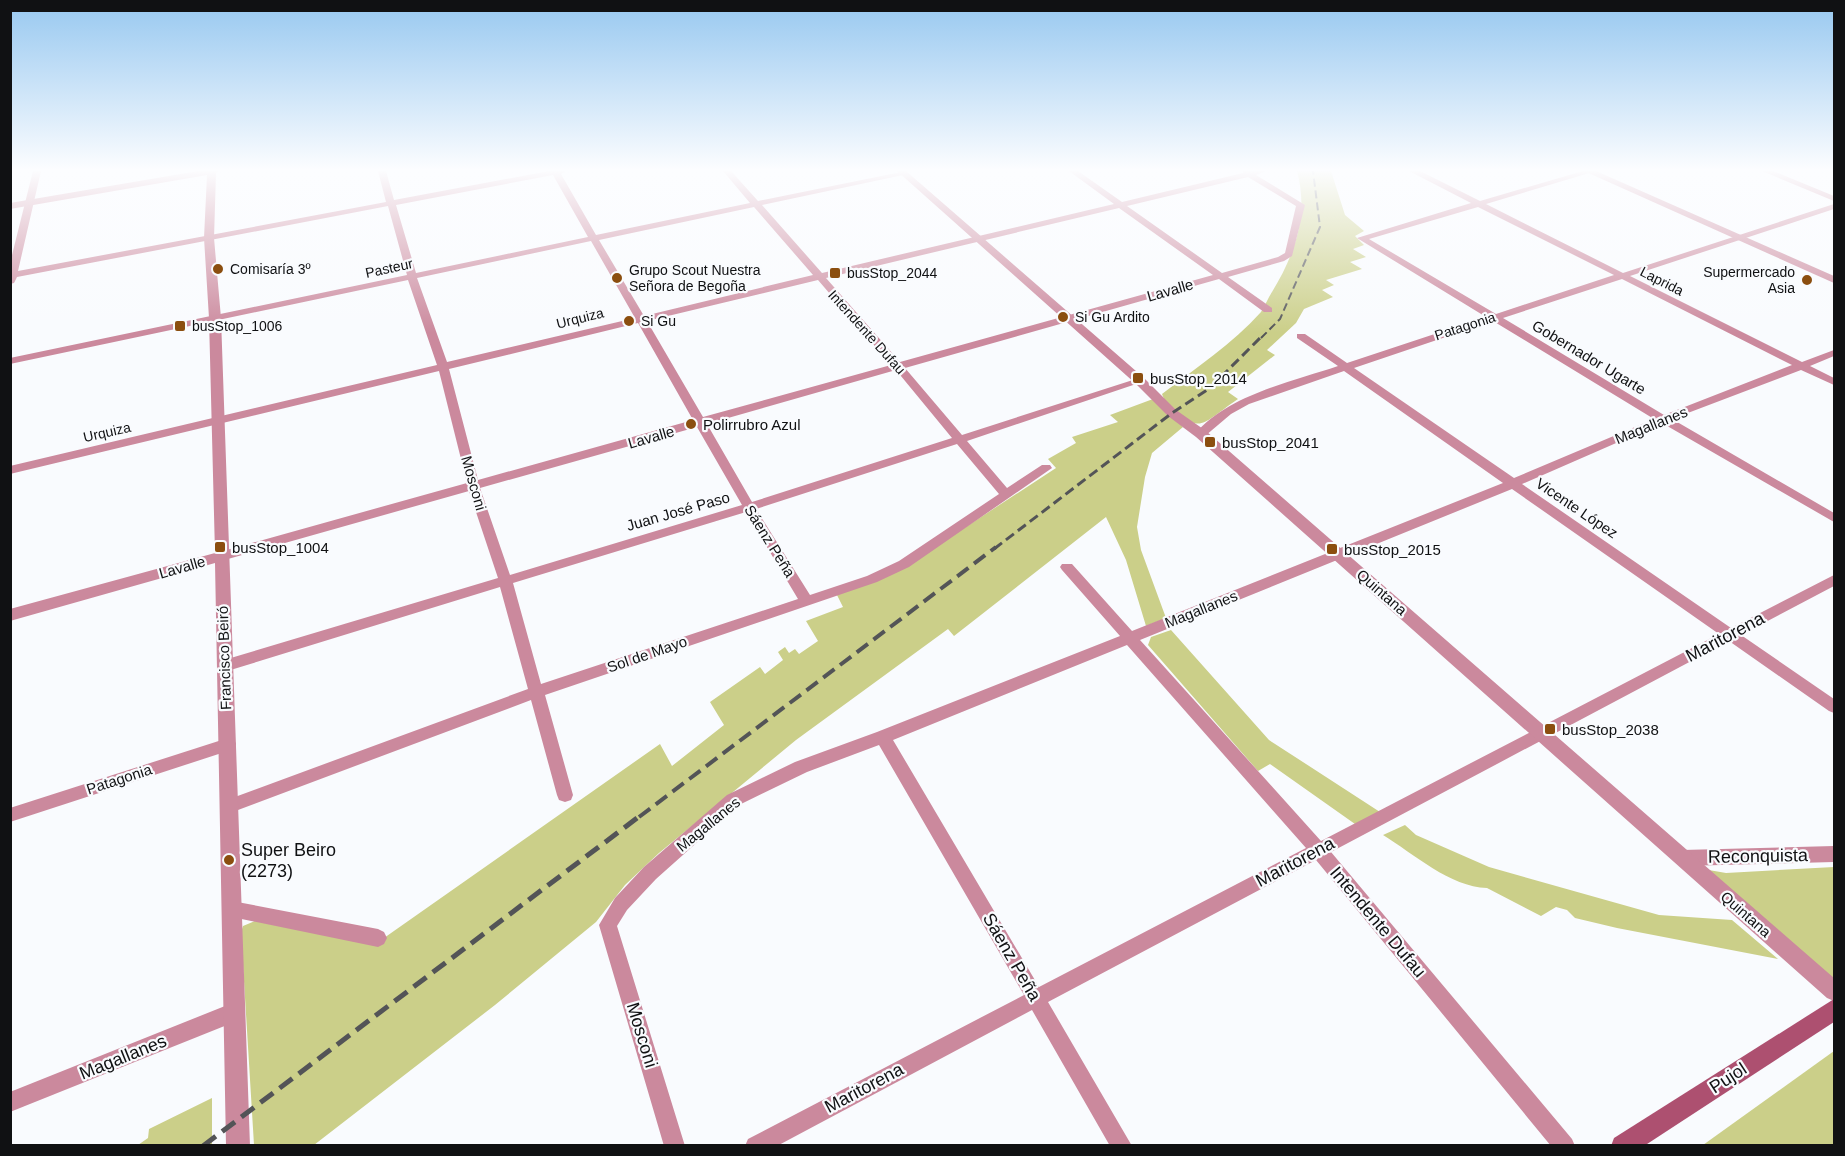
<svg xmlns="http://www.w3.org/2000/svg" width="1845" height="1156" viewBox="0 0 1845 1156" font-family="Arial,sans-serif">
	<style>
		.green { fill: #cbcf89 }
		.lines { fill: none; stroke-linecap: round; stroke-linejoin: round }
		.minor { fill: #cb899d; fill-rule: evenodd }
		.tertiary { fill: #cb899d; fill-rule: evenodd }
		.secondary { fill: #ad5070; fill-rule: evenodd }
		.rail-far3 { stroke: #535457; stroke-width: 2; stroke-dasharray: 8 4; stroke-linecap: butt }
		.rail-far2 { stroke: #535457; stroke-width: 3; stroke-dasharray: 10 5; stroke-linecap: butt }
		.rail-far1 { stroke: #535457; stroke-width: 4; stroke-dasharray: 14 7; stroke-linecap: butt }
		.rail { stroke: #535457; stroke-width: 5; stroke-dasharray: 16 8; stroke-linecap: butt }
		.poi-dot { fill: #8b4e0f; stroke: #f9fbfe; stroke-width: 2 }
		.labels { text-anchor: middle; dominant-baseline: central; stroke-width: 4.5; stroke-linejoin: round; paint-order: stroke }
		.far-street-label { font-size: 14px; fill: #101113; stroke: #f9fbfe }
		.far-poi-label { font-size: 14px; fill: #101113; stroke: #f9fbfe; text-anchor: start }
		.street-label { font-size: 15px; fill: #101113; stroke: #f9fbfe }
		.poi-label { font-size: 15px; fill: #101113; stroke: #f9fbfe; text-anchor: start }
		.near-street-label { font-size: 18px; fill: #101113; stroke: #f9fbfe }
		.near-poi-label { font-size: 18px; fill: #101113; stroke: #f9fbfe; text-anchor: start }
	</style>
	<rect width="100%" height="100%" fill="#f9fbfe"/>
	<!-- green -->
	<g class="green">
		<path d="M1297 171H1331L1345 215 1364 231 1355 236 1364 245 1353 249 1366 257 1350 262 1362 269 1326 280 1334 285 1322 290 1333 297 1304 309 1296 323 1267 350 1275 355 1228 392 1238 399C1197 427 1202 436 1164 399L1162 394C1196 368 1232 344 1261 312 1265 306 1268 298 1272 292 1295 254 1309 215 1297 171Z"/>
		<polygon points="1153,399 1183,427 1152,453 1145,477 1137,527 1141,550 1166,618 1146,626 1126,560 1106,517 954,636 948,629 796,740 659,853 625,885 596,922 495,1005 314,1145 254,1145 241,932 243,926 255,921 374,945 660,744 672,766 724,725 710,702 760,667 765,674 783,660 778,652 785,647 789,653 795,649 799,654 818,641 806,621 843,607 836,593 903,568 1056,468 1048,459 1076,443 1072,437 1118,422 1110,415"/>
		<polygon points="1171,630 1269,740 1380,812 1355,824 1270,764 1258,771 1148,645 1151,637"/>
		<path d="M1405 825 1416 835 1489 867 1659 915 1732 920 1778 959 1617 928 1575 918 1567 910 1556 907 1541 916 1487 888C1450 887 1414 854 1383 835Z"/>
		<polygon points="1834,867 1834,984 1703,869 1726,873"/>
		<polygon points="1834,1051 1834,1145 1703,1145"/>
		<polygon points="212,1098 212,1145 138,1145 148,1138 149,1129"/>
	</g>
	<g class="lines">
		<!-- minor -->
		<g class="minor">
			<path d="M33 171H41L18 271 386 202 378 171H386L394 200 549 171H566L561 174 596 235 750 203 723 171H731L758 201 906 171V175H903L762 205 822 273 1114 204 1069 171H1078L1122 202 1243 173V171H1266L1256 175 1305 205 1292 256 1284 261 1228 277 1272 308V312H1264L1219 279 905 368 962 435 1136 379 1140 378 1145 381 967 441 1007 488 1042 465H1050L1052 468 909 567 877 582 545 695 573 795 571 800 565 802 559 800 557 795 531 700 230 813 224 811 222 806 224 801 528 689 500 587 224 672 219 670 217 666 219 662 224 660 498 578 469 491 221 561 214 556 216 553 467 483 439 371 10 474V466L437 365 408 280 10 364V358L407 275 388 206 17 277 14 283 10 284V263ZM553 175 588 237 416 273 396 205ZM1248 177 1296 206 1285 253 1278 257 1222 273 1127 206ZM754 207 813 275 644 316 599 240ZM1119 208 1213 275 900 362 826 278ZM591 241 635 318 447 362 417 278ZM818 280 891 365 703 417 647 321ZM638 323 693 420 478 480 449 369ZM896 370 952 438 752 502 707 424ZM697 427 742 505 510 575 480 488ZM957 444 999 494 899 561 867 576 810 595 756 509ZM746 512 798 599 541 684 513 583Z"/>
			<path d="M1409 171H1420L1480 201 1583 171H1596L1486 204 1623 273 1834 204V209L1630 276 1802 362 1834 350V356L1810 366 1834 378V385L1801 370 1672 419 1834 513V522L1662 423 1522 484 1731 628 1834 575V586L1741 635 1834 699V713L1829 711 1729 641 1331 852 1572 1139 1575 1146H1551L1316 860 1048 1002 1132 1146H1110L1032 1010 777 1146H745L748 1139 1024 995 879 745 807 772 739 805 656 879 627 910 617 926 685 1146H664L599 925 615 898 644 867 727 795 795 762 877 732 1120 636 1062 570 1060 567 1062 564H1072L1132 631 1503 483 1344 371 1249 404 1231 414 1205 436 1201 438 1195 434C1228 395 1291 382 1338 366L1297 338V334H1305L1347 363 1486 317 1357 238 1471 203ZM1478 207 1614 275 1496 314 1369 239ZM1622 279 1792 365 1664 415 1503 318ZM1493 321 1654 419 1514 478 1354 368ZM1512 489 1719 634 1321 841 1140 640ZM1127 645 1306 848 1039 987 893 740Z"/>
			<polygon points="1762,171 1773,171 1834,196 1834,201"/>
			<polygon points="228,738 234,739 236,744 234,749 10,822 10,808"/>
			<polygon points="1834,846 1834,862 1682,866 1676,863 1673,858 1676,853 1682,850"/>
			<polygon points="232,901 378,929 384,932 387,938 384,944 378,947 232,917 226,915 223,909 226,903"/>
			<polygon points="235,1002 242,1005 245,1012 242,1019 10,1112 10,1092"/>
		</g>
		<!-- tertiary -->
		<g class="tertiary">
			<polygon points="198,171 218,171 216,173 214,238 221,318 250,1146 226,1146 215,563 10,621 10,609 215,553 209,318 204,238 207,175 10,209 10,203"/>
			<polygon points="897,171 906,171 1144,378 1176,410 1206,431 1834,978 1834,1001 1827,998 1196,437 1168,416 1136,384"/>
			<polygon points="1584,171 1596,171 1834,276 1834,283"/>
		</g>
		<!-- secondary -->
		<polygon class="secondary" points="1834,999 1834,1022 1644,1146 1611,1146 1614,1138"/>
		<!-- rail-far3 -->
		<polyline class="rail-far3" points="1261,338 1280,319 1320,227 1313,171"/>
		<!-- rail-far2 -->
		<polyline class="rail-far2" points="994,549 1172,413 1210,388 1262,336"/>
		<!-- rail-far1 -->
		<polyline class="rail-far1" points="639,817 996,547"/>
		<!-- rail -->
		<polyline class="rail" points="203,1146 641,815"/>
	</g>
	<!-- sky -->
	<linearGradient id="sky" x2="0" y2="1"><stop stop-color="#97c8f0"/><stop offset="0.51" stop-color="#fcfdff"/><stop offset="1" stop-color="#fcfdff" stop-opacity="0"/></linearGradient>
	<rect width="1845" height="333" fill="url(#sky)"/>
	<!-- markers -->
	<g class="poi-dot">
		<circle cx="218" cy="269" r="6"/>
		<rect x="829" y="267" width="12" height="12" rx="3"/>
		<circle cx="617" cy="278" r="6"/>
		<circle cx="1807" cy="280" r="6"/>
		<circle cx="1063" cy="317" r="6"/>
		<circle cx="629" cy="321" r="6"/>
		<rect x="174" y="320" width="12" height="12" rx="3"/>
		<rect x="1132" y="372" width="12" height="12" rx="3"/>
		<circle cx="691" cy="424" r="6"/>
		<rect x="1204" y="436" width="12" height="12" rx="3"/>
		<rect x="214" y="541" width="12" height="12" rx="3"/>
		<rect x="1326" y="543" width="12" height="12" rx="3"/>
		<rect x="1544" y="723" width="12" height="12" rx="3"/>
		<circle cx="229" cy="860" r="6"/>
	</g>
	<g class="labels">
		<!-- far-street labels -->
		<g class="far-street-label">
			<text transform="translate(389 268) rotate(-12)">Pasteur</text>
			<text transform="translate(1662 281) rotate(27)">Laprida</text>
			<text transform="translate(580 318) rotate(-14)">Urquiza</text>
			<text transform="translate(1465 326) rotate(-18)">Patagonia</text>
			<text transform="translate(867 332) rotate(48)">Intendente Dufau</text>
			<text transform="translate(107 432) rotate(-13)">Urquiza</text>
		</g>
		<!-- far-poi labels -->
		<g class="far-poi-label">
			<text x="230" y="269">Comisaría 3º</text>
			<text x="629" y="270">Grupo Scout Nuestra<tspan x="629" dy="16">Señora de Begoña</tspan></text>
			<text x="1795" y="272" text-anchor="end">Supermercado<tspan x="1795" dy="16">Asia</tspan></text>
			<text x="847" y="273">busStop_2044</text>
			<text x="1075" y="317">Si Gu Ardito</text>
			<text x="641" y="321">Si Gu</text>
			<text x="192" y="326">busStop_1006</text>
		</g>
		<!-- street labels -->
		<g class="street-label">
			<text transform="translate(1170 290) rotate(-16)">Lavalle</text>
			<text transform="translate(1589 357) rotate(31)">Gobernador Ugarte</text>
			<text transform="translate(1651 425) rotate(-22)">Magallanes</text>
			<text transform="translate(651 437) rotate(-16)">Lavalle</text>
			<text transform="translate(474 483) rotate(74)">Mosconi</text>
			<text transform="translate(1577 508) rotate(34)">Vicente López</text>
			<text transform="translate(678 511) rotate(-16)">Juan José Paso</text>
			<text transform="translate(770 541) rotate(58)">Sáenz Peña</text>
			<text transform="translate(182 567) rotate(-16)">Lavalle</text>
			<text transform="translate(1382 592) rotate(41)">Quintana</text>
			<text transform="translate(1201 609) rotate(-22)">Magallanes</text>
			<text transform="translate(647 654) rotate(-19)">Sol de Mayo</text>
			<text transform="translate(224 658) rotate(-92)">Francisco Beiró</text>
			<text transform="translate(119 779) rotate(-18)">Patagonia</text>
			<text transform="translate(708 824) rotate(-39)">Magallanes</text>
			<text transform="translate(1746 914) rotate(41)">Quintana</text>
		</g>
		<!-- poi labels -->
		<g class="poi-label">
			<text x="1150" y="378">busStop_2014</text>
			<text x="703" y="424">Polirrubro Azul</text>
			<text x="1222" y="442">busStop_2041</text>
			<text x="232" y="547">busStop_1004</text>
			<text x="1344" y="549">busStop_2015</text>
			<text x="1562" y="729">busStop_2038</text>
		</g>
		<!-- near-street labels -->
		<g class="near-street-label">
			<text transform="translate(1725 637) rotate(-28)">Maritorena</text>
			<text transform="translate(1758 856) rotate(-1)">Reconquista</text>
			<text transform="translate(1295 862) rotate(-28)">Maritorena</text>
			<text transform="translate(1378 922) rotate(50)">Intendente Dufau</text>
			<text transform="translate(1012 957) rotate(60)">Sáenz Peña</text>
			<text transform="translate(642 1035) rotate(73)">Mosconi</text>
			<text transform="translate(123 1057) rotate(-22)">Magallanes</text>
			<text transform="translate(1728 1078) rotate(-33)">Pujol</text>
			<text transform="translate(864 1088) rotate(-28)">Maritorena</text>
		</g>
		<!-- near-poi labels -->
		<g class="near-poi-label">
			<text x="241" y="850">Super Beiro<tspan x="241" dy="21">(2273)</tspan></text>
		</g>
	</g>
	<!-- border -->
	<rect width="1845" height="1156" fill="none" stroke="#101113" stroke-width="24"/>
</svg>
